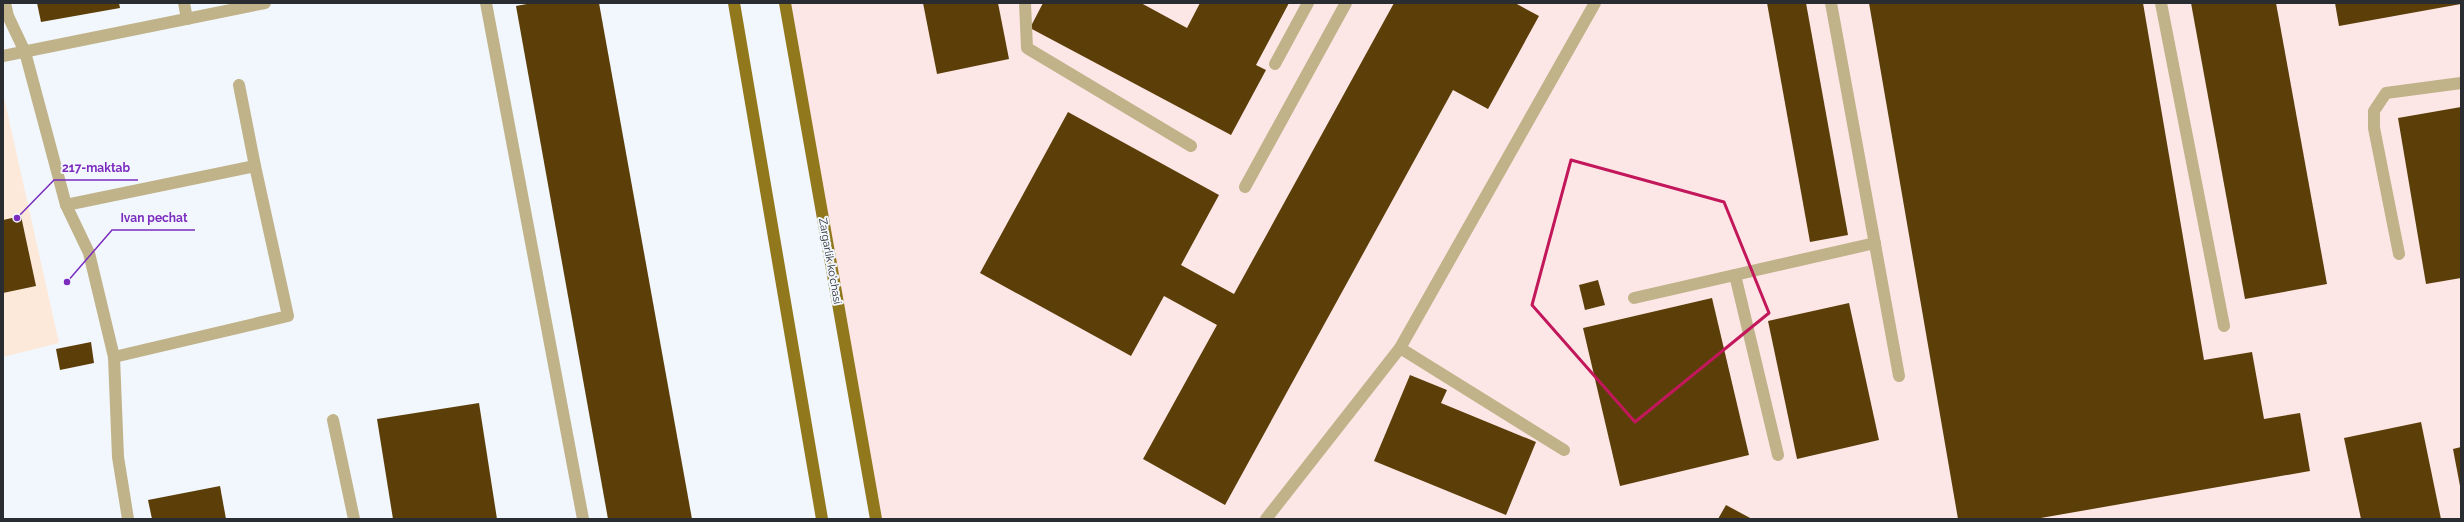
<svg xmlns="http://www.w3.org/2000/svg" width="2464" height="522" viewBox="0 0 2464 522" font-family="Raleway,sans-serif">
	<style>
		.industrial { fill: #fde7e6 }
		.education { fill: #fce9d9 }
		.building { fill: #5c3e08 }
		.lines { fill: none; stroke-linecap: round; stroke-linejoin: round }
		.minor { stroke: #c0b389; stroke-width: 12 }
		.major { stroke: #92781d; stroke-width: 12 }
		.marked { fill: none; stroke: #c2185b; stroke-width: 3; stroke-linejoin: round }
		.labels { text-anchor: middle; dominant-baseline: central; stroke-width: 4; stroke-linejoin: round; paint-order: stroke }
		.street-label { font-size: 11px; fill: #292c30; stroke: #f2f7fd }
		.leader { fill: none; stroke: #7b2cbf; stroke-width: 1.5 }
		.callout-dot { fill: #7b2cbf; stroke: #f2f7fd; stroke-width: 1.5 }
		.callout-label { font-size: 12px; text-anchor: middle; font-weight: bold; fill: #7b2cbf; stroke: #f2f7fd; stroke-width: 4; stroke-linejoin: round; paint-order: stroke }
	</style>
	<rect width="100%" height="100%" fill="#f2f7fd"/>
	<!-- industrial -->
	<polygon class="industrial" points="785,3 2461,3 2461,519 876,519"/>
	<!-- education -->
	<polygon class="education" points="3,93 59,343 3,357"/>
	<!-- building -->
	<g class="building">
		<polygon points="37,3 119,3 120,8 41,22"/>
		<polygon points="532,3 599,3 692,519 608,519 516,6"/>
		<polygon points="923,3 998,3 1009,59 937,74"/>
		<polygon points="1043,3 1141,3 1187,28 1200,3 1289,3 1256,65 1266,70 1231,135 1030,28"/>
		<polygon points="1394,3 1515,3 1539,16 1488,109 1453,90 1225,505 1143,459 1217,325 1164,296 1131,356 980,273 1068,112 1219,195 1181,265 1234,294"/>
		<polygon points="1767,3 1806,3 1848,235 1810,242"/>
		<polygon points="1869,3 2143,3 2204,360 2252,352 2264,419 2300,413 2310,471 2035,519 1958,519"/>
		<polygon points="2191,3 2276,3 2327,284 2245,299"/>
		<polygon points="2335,3 2461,3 2461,4 2339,26"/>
		<polygon points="2461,107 2461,278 2426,284 2398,118"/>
		<polygon points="21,216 36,286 3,293 3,220"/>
		<polygon points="1598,280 1605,305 1585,310 1579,285"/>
		<polygon points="1712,298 1749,455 1620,486 1583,328"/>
		<polygon points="1849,303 1879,440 1797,459 1768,321"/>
		<polygon points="91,342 94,363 60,370 56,349"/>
		<polygon points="1410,375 1447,390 1441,403 1536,442 1506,515 1374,461"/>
		<polygon points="479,403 497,519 393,519 377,419"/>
		<polygon points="2421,422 2441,519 2361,519 2344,438"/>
		<polygon points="2461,447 2461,486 2460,486 2453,449"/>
		<polygon points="220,486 226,519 152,519 148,500"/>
		<polygon points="1726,505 1752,519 1718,519"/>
	</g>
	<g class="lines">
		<!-- minor -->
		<g class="minor">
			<polyline points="5,3 8,16 25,52 66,205 89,253 114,357 118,457 128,519"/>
			<polyline points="184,3 187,19"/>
			<polyline points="486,3 583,519"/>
			<polyline points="1025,3 1027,48 1191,146"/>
			<polyline points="1831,3 1899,376"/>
			<polyline points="2161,3 2224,326"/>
			<polyline points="3,56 265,3"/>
			<polyline points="1275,64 1308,3"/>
			<polyline points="1245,187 1346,3"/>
			<polyline points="66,205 255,166 239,85"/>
			<polyline points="2399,254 2374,128 2374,111 2386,93 2461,83"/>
			<polyline points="1735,275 1778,455"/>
			<polyline points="1634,298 1875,243"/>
			<polyline points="1400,348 1564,450"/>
			<polyline points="114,357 288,316 255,166"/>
			<polyline points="333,420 354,519"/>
			<polyline points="1266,519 1400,348 1595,3"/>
		</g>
		<!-- major -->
		<g class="major">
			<polyline points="734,3 822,519"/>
			<polyline points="785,3 876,519"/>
		</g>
	</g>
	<!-- marked area -->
	<path class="marked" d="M1571 160 1724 202 1769 313 1635 422 1532 305Z"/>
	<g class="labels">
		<!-- street labels -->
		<g class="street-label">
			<text transform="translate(830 261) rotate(80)">Zargarlik ko'chasi</text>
		</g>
	</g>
	<!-- callouts -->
	<path class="leader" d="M17 218L54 180H138M67 282L112 230H195"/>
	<g class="callout-dot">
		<circle cx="17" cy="218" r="4"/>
		<circle cx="67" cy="282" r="4"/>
	</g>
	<g class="callout-label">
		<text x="96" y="172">217-maktab</text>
		<text x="154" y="222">Ivan pechat</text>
	</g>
	<!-- border -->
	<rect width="2464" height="522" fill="none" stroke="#292c30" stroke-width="8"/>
</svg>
